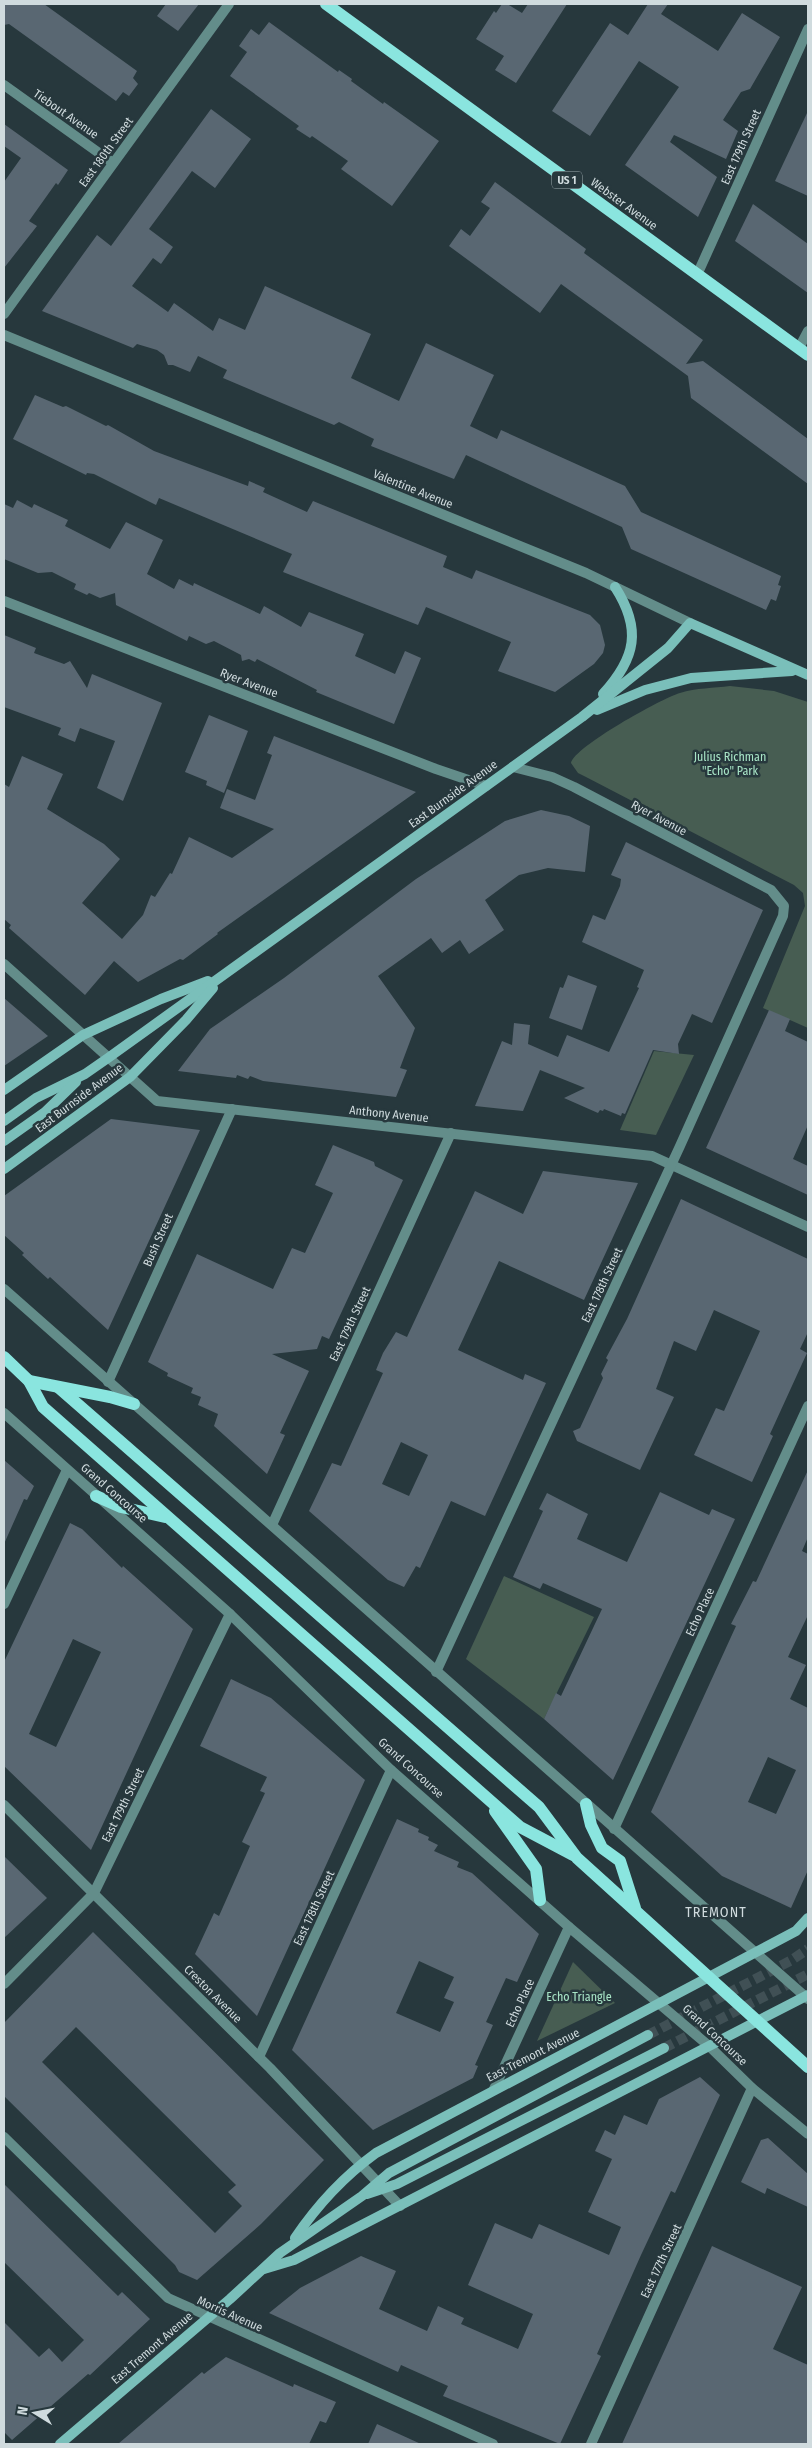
<svg xmlns="http://www.w3.org/2000/svg" width="812" height="2448" viewBox="0 0 812 2448" font-family="'Fira Sans Condensed',sans-serif">
	<style>
		.green { fill: #475d52 }
		.building { fill: #596772; fill-rule: evenodd }
		.lines { fill: none; stroke-linecap: round; stroke-linejoin: round }
		.secondary-tunnel { stroke: #405055; stroke-width: 10; stroke-dasharray: 10 5; stroke-linecap: butt }
		.minor { stroke: #638d8a; stroke-width: 10 }
		.tertiary { stroke: #638d8a; stroke-width: 10 }
		.secondary { stroke: #7abfba; stroke-width: 10 }
		.primary { stroke: #8ae5df; stroke-width: 12 }
		.labels { text-anchor: middle; dominant-baseline: central; stroke-width: 5; stroke-linejoin: round; paint-order: stroke }
		.shield { fill: #27383d; stroke: #9daaae; stroke-width: 1 }
		.shield-label { font-size: 11px; font-weight: bold; fill: #d0dbde }
		.street-label { font-size: 12px; fill: #d0dbde; stroke: #27383d }
		.park-label { font-size: 12px; fill: #a8e4c6; stroke: #27383d }
		.neighbourhood-label { font-size: 14px; letter-spacing: 1px; fill: #d0dbde; stroke: #27383d }
	</style>
	<rect width="100%" height="100%" fill="#27383d"/>
	<!-- green -->
	<g class="green">
		<path d="M730 686 774 691 808 702V1028L763 1008 805 906 803 893 794 885 586 777 578 773 571 763C574 747 662 698 680 693 696 688 714 688 730 686Z"/>
		<polygon points="654,1051 694,1055 656,1135 620,1130"/>
		<polygon points="504,1576 594,1617 544,1719 466,1659"/>
		<polygon points="573,1962 615,2003 537,2041"/>
	</g>
	<!-- building -->
	<g class="building">
		<polygon points="4,4 44,4 137,71 133,78 138,84 129,96 123,92 116,101 9,24 4,25"/>
		<polygon points="166,4 199,4 178,31 157,16"/>
		<polygon points="502,4 507,4 522,13 528,4 567,4 516,83 495,70 504,56 476,39 494,11 496,13"/>
		<polygon points="648,4 668,4 661,14 718,51 742,13 780,37 750,89 741,92 723,120 738,131 726,159 674,135 670,142 717,177 698,217 625,165 679,87 639,61 590,136 552,111 610,23 628,35"/>
		<polygon points="269,22 338,72 339,70 352,79 351,81 383,104 384,102 439,141 392,206 341,169 348,161 312,136 310,138 296,129 299,126 230,76 247,52 239,46 251,29 259,35"/>
		<polygon points="211,109 251,139 215,188 192,171 149,229 173,247 161,264 153,258 132,286 168,312 174,303 213,331 219,318 245,330 265,286 371,334 351,378 399,401 426,343 494,375 470,426 497,439 501,430 625,486 641,512 781,576 778,585 781,586 776,601 771,599 766,610 631,549 622,527 466,455 454,479 371,446 374,439 339,422 334,425 223,378 227,370 198,356 190,372 173,365 168,365 164,355 157,350 137,344 133,348 42,311 97,235 111,246"/>
		<polygon points="808,111 808,196 775,181"/>
		<polygon points="4,124 68,170 58,185 56,183 29,221 37,226 4,268 4,182 21,158 4,146"/>
		<polygon points="495,182 586,249 584,253 703,340 686,364 703,361 808,439 808,484 691,398 688,376 561,284 540,313 449,246 461,229 470,236 490,208 481,202"/>
		<polygon points="753,204 808,244 808,293 735,241"/>
		<polygon points="35,395 63,407 66,406 106,426 108,425 154,451 248,486 249,481 265,488 263,492 307,512 313,501 447,556 443,567 472,579 476,570 590,615 600,625 605,645 603,653 594,664 555,692 498,671 511,642 426,607 418,625 283,572 292,554 159,498 156,505 94,474 87,473 86,475 13,439"/>
		<polygon points="17,500 32,508 34,504 68,520 65,526 110,549 126,522 163,540 147,574 174,589 179,579 193,586 194,583 260,614 264,606 301,627 309,612 364,634 355,656 395,674 405,651 421,658 394,724 316,692 317,690 257,659 255,662 249,659 242,661 241,655 214,641 206,644 189,636 187,641 116,605 115,593 100,598 89,593 87,595 74,589 76,584 52,572 38,573 4,559 4,504 13,508"/>
		<polygon points="4,635 36,648 34,653 64,664 70,661 87,688 92,674 162,703 123,801 97,788 115,741 80,728 75,742 58,735 61,728 4,707"/>
		<polygon points="209,715 248,731 224,793 206,785 207,781 185,772"/>
		<polygon points="274,736 416,792 217,933 218,934 183,960 180,959 138,982 114,961 85,995 9,928 11,925 4,919 4,784 9,787 22,756 63,774 47,809 104,844 120,859 82,903 122,939 143,915 151,895 155,897 170,873 172,874 189,837 232,858 274,829 220,808 227,789 255,800 272,755 267,753"/>
		<polygon points="541,810 569,816 590,826 585,872 548,868 519,875 485,900 504,930 469,954 460,940 442,953 431,938 378,976 415,1028 400,1068 407,1070 396,1097 263,1081 250,1076 248,1079 237,1075 236,1078 178,1071 210,1029 284,978 416,879 505,821"/>
		<polygon points="626,842 763,910 712,1023 692,1014 678,1044 679,1054 653,1050 625,1114 622,1113 621,1116 604,1109 603,1111 600,1110 598,1113 564,1098 585,1088 540,1070 523,1111 475,1106 502,1041 512,1045 514,1023 530,1025 528,1044 558,1057 567,1035 609,1052 639,988 637,987 644,970 582,942 593,915 605,920 620,886 621,879 611,875"/>
		<polygon points="568,975 597,986 582,1030 549,1018 560,987 563,988"/>
		<polygon points="4,998 48,1036 4,1066"/>
		<polygon points="769,1010 790,1019 785,1031 808,1042 808,1125 793,1159 808,1166 808,1195 706,1148"/>
		<polygon points="111,1119 200,1130 108,1330 50,1277 48,1279 37,1269 22,1255 24,1253 4,1235 4,1196"/>
		<polygon points="333,1145 374,1162 375,1166 403,1180 329,1339 322,1336 317,1349 272,1354 309,1371 280,1433 285,1435 267,1474 214,1426 218,1414 198,1405 201,1397 191,1393 193,1388 167,1376 168,1373 148,1362 197,1254 273,1289 292,1248 305,1253 333,1193 315,1185"/>
		<path d="M543 1171 638 1183 584 1300 499 1261 458 1350 523 1380 525 1374 546 1383 485 1516 451 1501 420 1568 416 1566 404 1587 388 1580 309 1511 332 1463 341 1466 383 1373 376 1370 383 1353 396 1332 407 1337 475 1191 523 1214ZM401 1442 428 1455 409 1496 382 1484Z"/>
		<polygon points="681,1199 808,1259 808,1332 800,1349 807,1353 770,1434 773,1436 752,1482 694,1455 716,1408 724,1411 760,1331 714,1310 696,1351 674,1341 656,1389 674,1397 640,1470 577,1441 573,1431 580,1428 603,1378 601,1374 608,1360 606,1358 627,1319"/>
		<polygon points="4,1460 34,1486 27,1500 24,1499 4,1544"/>
		<path d="M808 1470V1537L802 1551 808 1554V1615L788 1657 806 1665 790 1699 808 1708V1870L791 1908 722 1876 651 1812 736 1626 731 1624 753 1581 756 1582ZM768 1757 796 1770 776 1814 748 1802Z"/>
		<polygon points="660,1492 709,1515 712,1509 735,1519 613,1780 544,1719 556,1693 561,1696 602,1609 543,1583 540,1589 513,1577 543,1511 539,1509 547,1493 588,1514 577,1539 627,1562"/>
		<path d="M70 1523 82 1529 122 1568 123 1566 193 1629 91 1850 4 1766V1662ZM73 1639 101 1652 56 1747 29 1734Z"/>
		<polygon points="231,1679 271,1698 365,1780 257,2016 195,1954 214,1913 219,1916 250,1846 242,1842 265,1793 260,1791 267,1777 200,1746"/>
		<path d="M397 1819 419 1829 418 1832 429 1837 428 1840 438 1845 434 1851 459 1862 457 1867 472 1873 539 1934 517 1982 506 1978 486 2022 493 2025 475 2065 478 2066 473 2078 373 2130 292 2050ZM419 1961 454 1977 444 1998 454 2002 440 2032 396 2013Z"/>
		<polygon points="4,1856 47,1898 4,1938"/>
		<path d="M93 1932 324 2160 261 2224 197 2280 179 2272 175 2265 4 2096V2023ZM76 2027 236 2185 228 2192 242 2206 215 2233 42 2062Z"/>
		<polygon points="700,2077 720,2095 675,2193 671,2191 641,2255 597,2354 601,2356 560,2444 443,2396 448,2386 401,2365 398,2372 269,2313 300,2288 361,2256 396,2271 379,2309 427,2331 438,2306 464,2318 461,2324 518,2349 533,2314 468,2285 495,2223 532,2239 539,2224 609,2255 621,2227 588,2212 612,2159 595,2151 605,2130 615,2135 624,2115 647,2125 659,2099"/>
		<polygon points="768,2138 808,2174 808,2207 767,2188 765,2194 741,2182 761,2140"/>
		<polygon points="4,2184 118,2296 122,2292 150,2319 90,2375 88,2374 12,2440 4,2432 4,2322 39,2357 49,2348 62,2362 84,2340 4,2262"/>
		<polygon points="712,2246 802,2287 773,2349 808,2365 808,2444 622,2444"/>
		<polygon points="226,2357 293,2387 294,2384 336,2402 326,2423 320,2421 309,2444 118,2444 202,2372 204,2374"/>
		<polygon points="377,2424 421,2444 368,2444"/>
	</g>
	<g class="lines">
		<!-- secondary-tunnel -->
		<g class="secondary-tunnel">
			<polyline points="648,2035 790,1961 808,1949"/>
			<polyline points="664,2048 808,1974"/>
		</g>
		<!-- minor -->
		<g class="minor">
			<polyline points="4,85 113,163"/>
			<polyline points="697,275 808,29"/>
			<polyline points="4,314 229,4"/>
			<polyline points="799,348 808,331"/>
			<polyline points="4,601 436,769 486,786"/>
			<polyline points="4,964 157,1101 652,1156 808,1227"/>
			<polyline points="108,1382 232,1109"/>
			<polyline points="272,1525 451,1133"/>
			<polyline points="4,1604 67,1470"/>
			<polyline points="436,1672 680,1146 783,916 784,906 771,890 574,787 552,777 513,767"/>
			<polyline points="4,1805 270,2068 400,2206"/>
			<polyline points="614,1829 808,1406"/>
			<polyline points="4,1984 94,1893 230,1614"/>
			<polyline points="259,2057 391,1770"/>
			<polyline points="494,2089 569,1927"/>
			<polyline points="4,2137 168,2298 493,2444"/>
			<polyline points="591,2444 752,2088"/>
		</g>
		<!-- tertiary -->
		<g class="tertiary">
			<polyline points="4,335 586,573 690,623"/>
			<polyline points="4,1289 808,1999"/>
			<polyline points="4,1413 230,1614 391,1770 569,1927 709,2046 752,2088 808,2134"/>
		</g>
		<!-- secondary -->
		<g class="secondary">
			<path d="M603 694C636 658 642 629 615 587"/>
			<polyline points="597,710 645,690 691,678 792,671"/>
			<polyline points="4,1090 83,1035 161,999 208,981"/>
			<polyline points="4,1121 36,1098 85,1074 108,1058 582,717 668,648 690,623 808,675"/>
			<polyline points="4,1141 45,1112 76,1082"/>
			<polyline points="4,1169 130,1077 186,1020 213,988"/>
			<polyline points="367,2194 397,2184 664,2048"/>
			<path d="M295 2238C318 2204 343 2177 376 2153L779 1940 796 1931 808 1918"/>
			<polyline points="264,2269 294,2260 808,1995"/>
			<polyline points="60,2444 230,2299 280,2253 362,2196 389,2173 648,2035"/>
		</g>
		<!-- primary -->
		<g class="primary">
			<polyline points="326,4 808,355"/>
			<polyline points="4,1357 29,1381 43,1407 520,1827 573,1855"/>
			<polyline points="29,1381 110,1397 134,1404"/>
			<polyline points="58,1387 539,1807 577,1858 808,2067"/>
			<polyline points="96,1496 121,1507 165,1517"/>
			<polyline points="586,1804 591,1825 602,1848 620,1861 635,1908"/>
			<polyline points="495,1811 536,1869 540,1900"/>
		</g>
	</g>
	<g class="labels">
		<!-- shield labels -->
		<rect class="shield" x="552" y="171.5" width="30" height="17" rx="4"/>
		<g class="shield-label">
			<text x="567" y="180">US 1</text>
		</g>
		<!-- street labels -->
		<g class="street-label">
			<text transform="translate(66 114) rotate(35)">Tiebout Avenue</text>
			<text transform="translate(741 147) rotate(-66)">East 179th Street</text>
			<text transform="translate(106 152) rotate(-54)">East 180th Street</text>
			<text transform="translate(624 204) rotate(36)">Webster Avenue</text>
			<text transform="translate(413 489) rotate(22)">Valentine Avenue</text>
			<text transform="translate(249 683) rotate(21)">Ryer Avenue</text>
			<text transform="translate(453 794) rotate(-36)">East Burnside Avenue</text>
			<text transform="translate(659 818) rotate(28)">Ryer Avenue</text>
			<text transform="translate(79 1098) rotate(-37)">East Burnside Avenue</text>
			<text transform="translate(389 1114) rotate(6)">Anthony Avenue</text>
			<text transform="translate(158 1240) rotate(-66)">Bush Street</text>
			<text transform="translate(602 1285) rotate(-65)">East 178th Street</text>
			<text transform="translate(350 1324) rotate(-65)">East 179th Street</text>
			<text transform="translate(114 1493) rotate(41)">Grand Concourse</text>
			<text transform="translate(700 1612) rotate(-65)">Echo Place</text>
			<text transform="translate(411 1768) rotate(42)">Grand Concourse</text>
			<text transform="translate(123 1805) rotate(-64)">East 179th Street</text>
			<text transform="translate(314 1908) rotate(-65)">East 178th Street</text>
			<text transform="translate(213 1994) rotate(45)">Creston Avenue</text>
			<text transform="translate(520 2003) rotate(-65)">Echo Place</text>
			<text transform="translate(715 2035) rotate(43)">Grand Concourse</text>
			<text transform="translate(533 2055) rotate(-27)">East Tremont Avenue</text>
			<text transform="translate(661 2261) rotate(-65)">East 177th Street</text>
			<text transform="translate(230 2314) rotate(24)">Morris Avenue</text>
			<text transform="translate(152 2348) rotate(-41)">East Tremont Avenue</text>
		</g>
		<!-- park labels -->
		<g class="park-label">
			<text x="730" y="757">Julius Richman<tspan x="730" dy="14">"Echo" Park</tspan></text>
			<text x="579" y="1997">Echo Triangle</text>
		</g>
		<!-- neighbourhood labels -->
		<g class="neighbourhood-label">
			<text x="716" y="1912">TREMONT</text>
		</g>
	</g>
	<!-- border -->
	<rect width="812" height="2448" fill="none" stroke="#d0dbde" stroke-width="10"/>
	<!-- north arrow -->
	<g transform="translate(35 2413) rotate(280)" stroke="#27383d" stroke-width="4" paint-order="stroke">
	<path d="M0-4L9 19L0 12L-9 19Z" fill="#d0dbde"/>
	<text y="-8" font-size="14" font-weight="bold" text-anchor="middle" fill="#d0dbde">N</text>
	</g>
</svg>
